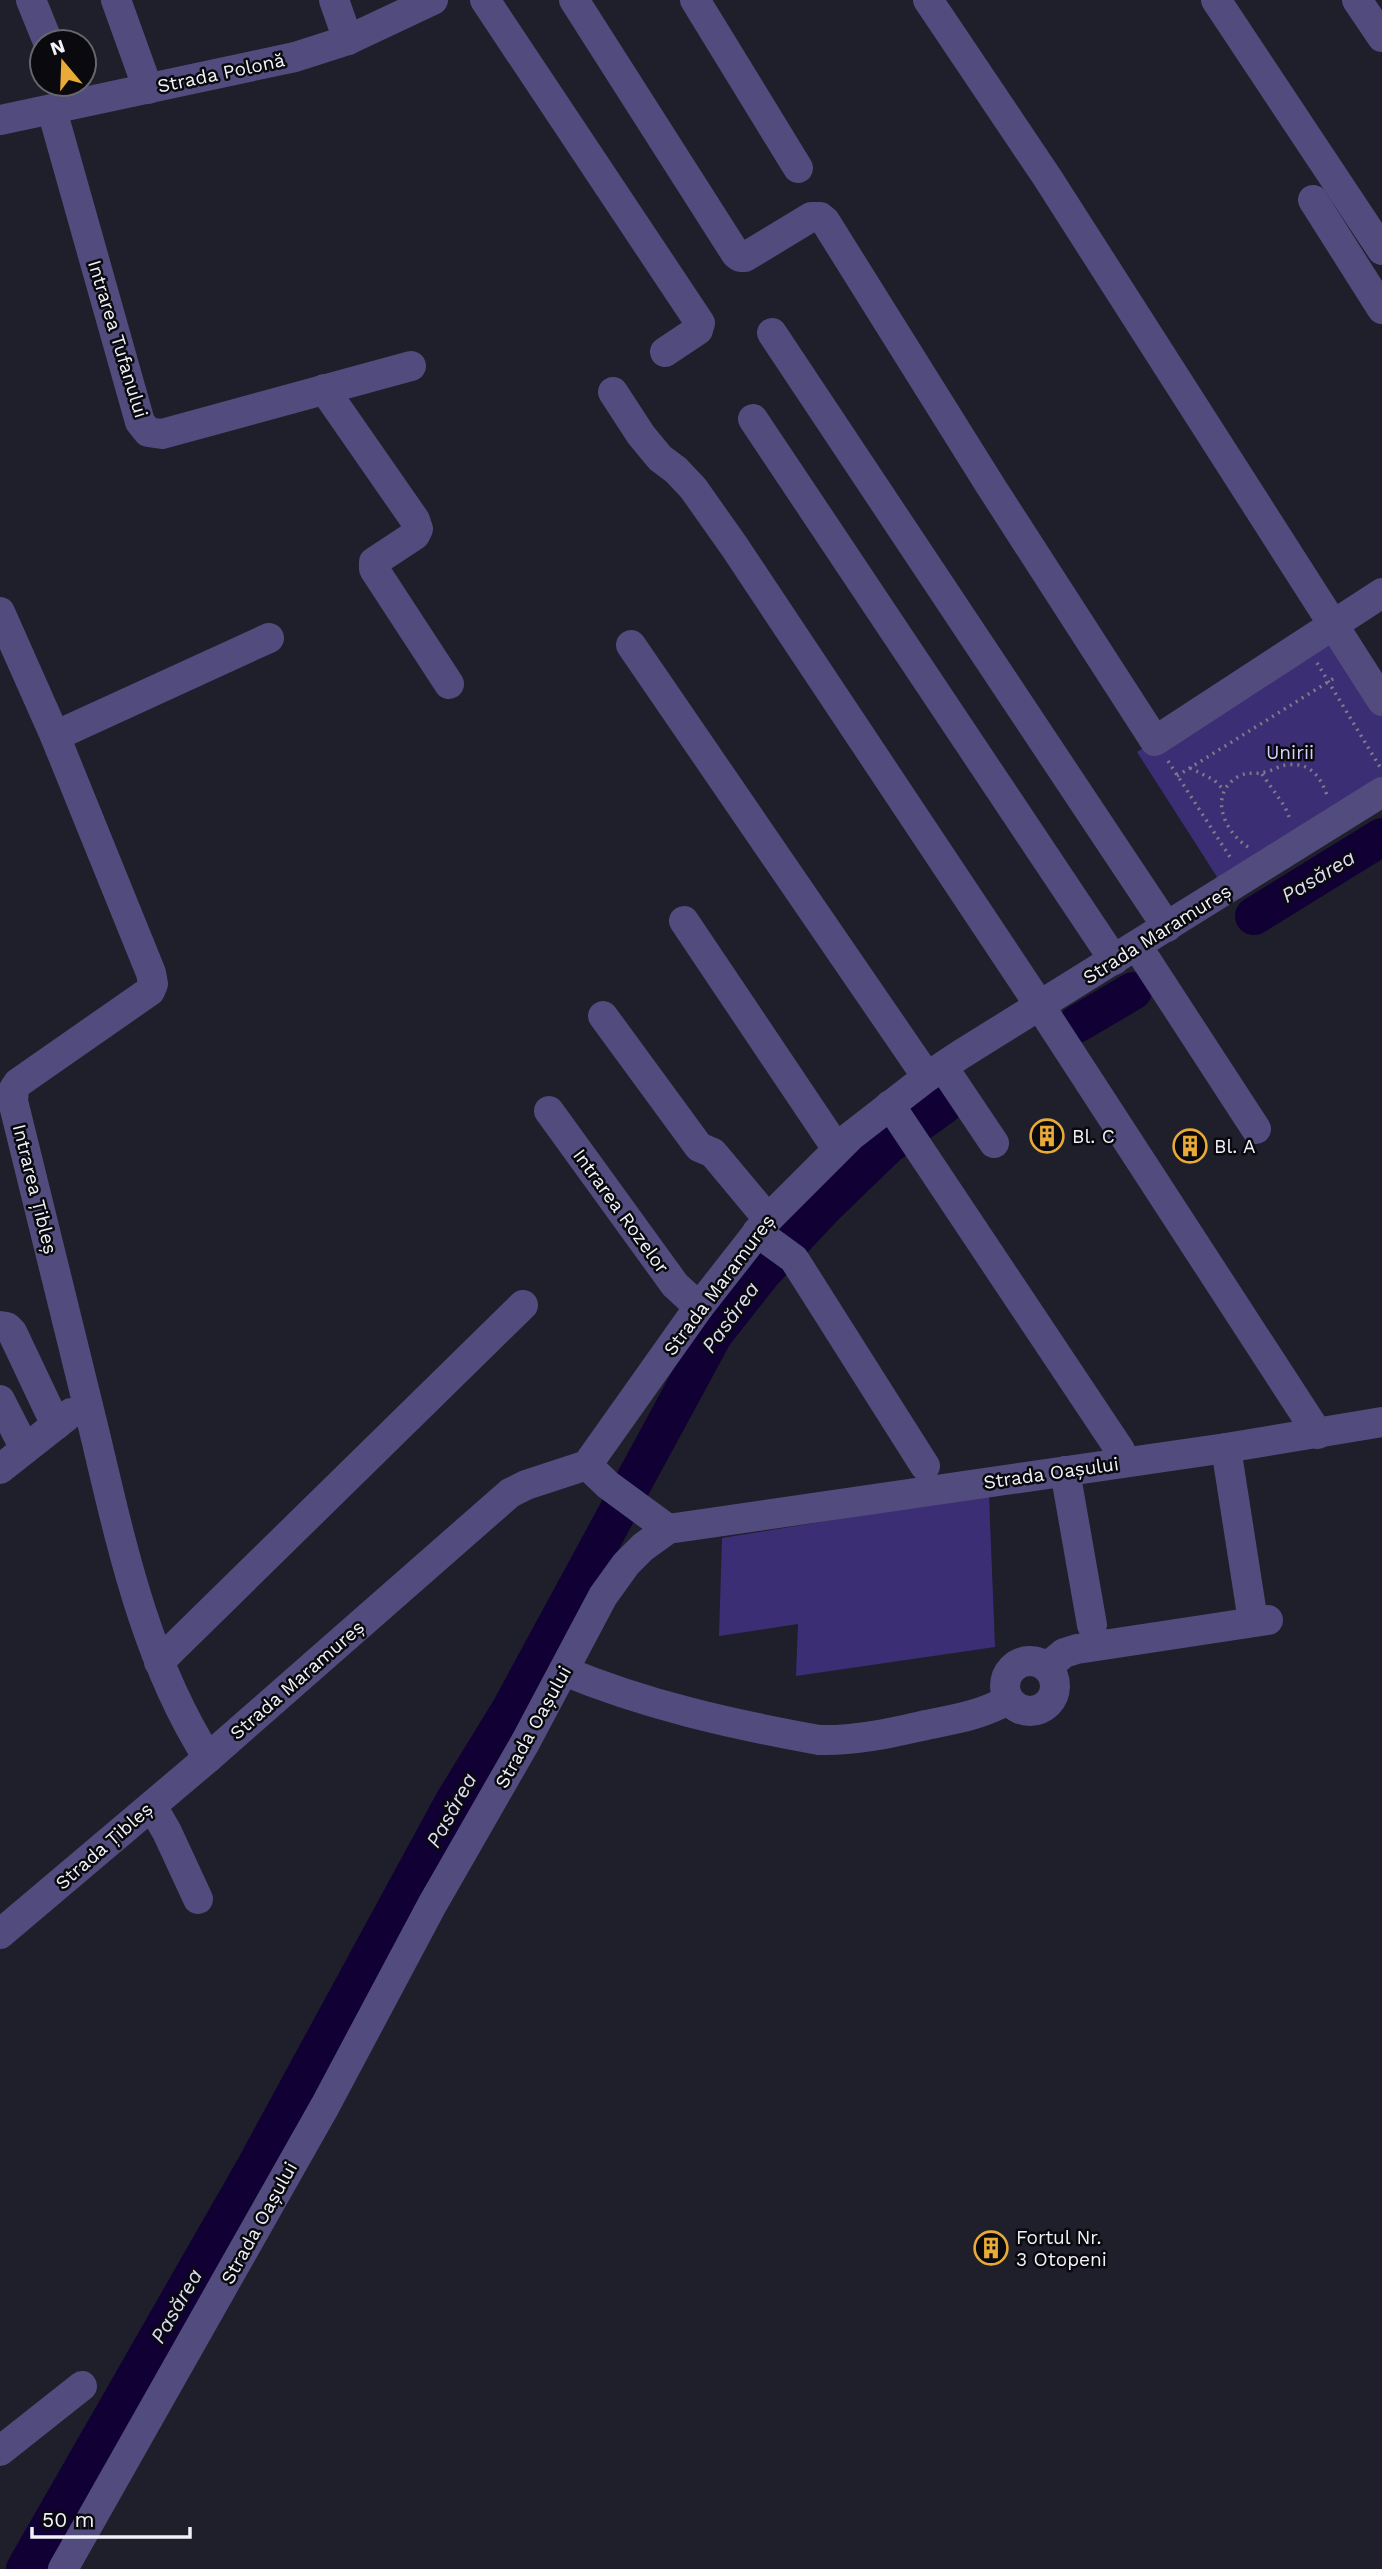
<svg xmlns="http://www.w3.org/2000/svg" width="1382" height="2569" viewBox="0 0 1382 2569" font-family="'Work Sans',sans-serif">
	<style>
		.green { fill: #3c2e74 }
		.lines { fill: none; stroke-linecap: round; stroke-linejoin: round }
		.river { stroke: #100034; stroke-width: 38 }
		.path { stroke: #7c7b86; stroke-width: 3.5; stroke-dasharray: 2 5; stroke-linecap: butt }
		.minor { stroke: #524c7e; stroke-width: 30 }
		.labels { text-anchor: middle; dominant-baseline: central; stroke-width: 5; stroke-linejoin: round; paint-order: stroke }
		.street-label { font-size: 19px; fill: #f1f1f9; stroke: #09090e }
		.park-label { font-size: 19px; fill: #d5d2fe; stroke: #09090e }
		.poi-label { font-size: 19px; fill: #f1f1f9; stroke: #09090e; text-anchor: start }
		.water-label { font-size: 21px; font-style: italic; fill: #dcdbf1; stroke: #09090e }
	</style>
	<rect width="100%" height="100%" fill="#1f1e2b"/>
	<!-- green -->
	<g class="green">
		<polygon points="1333,624 1382,701 1382,792 1226,891 1137,752"/>
		<polygon points="989,1495 995,1647 796,1676 798,1624 719,1636 722,1538"/>
	</g>
	<g class="lines">
		<!-- river -->
		<g class="river">
			<polyline points="1254,916 1382,837"/>
			<polyline points="1077,1024 1133,991"/>
			<polyline points="25,2569 253,2171 453,1803 510,1710 714,1334 762,1273 826,1205 888,1145 944,1105"/>
		</g>
		<!-- path -->
		<g class="path">
			<polyline points="1317,663 1380,767"/>
			<polyline points="1168,761 1230,857"/>
			<polyline points="1190,768 1214,780 1223,789"/>
			<polyline points="1262,774 1285,807 1290,819"/>
			<polyline points="1177,776 1336,677"/>
			<path d="M1248 847C1223 831 1208 793 1239 776 1249 771 1256 775 1265 772 1272 771 1279 766 1286 765 1310 761 1321 777 1328 798"/>
		</g>
		<!-- minor -->
		<g class="minor">
			<polyline points="31,0 48,42"/>
			<polyline points="116,0 148,89"/>
			<polyline points="334,0 348,40"/>
			<polyline points="485,0 700,323 698,330 665,352"/>
			<polyline points="574,0 736,254 740,257 745,257 811,217 820,217 825,221 990,485 1155,741 1382,593"/>
			<polyline points="695,0 798,168"/>
			<polyline points="928,0 1047,177 1382,701"/>
			<polyline points="1216,0 1382,250"/>
			<polyline points="1357,0 1382,37"/>
			<polyline points="52,110 140,422 148,432 162,434 411,366"/>
			<polyline points="0,120 295,57 348,40 433,0"/>
			<polyline points="1313,200 1382,309"/>
			<polyline points="772,333 1167,927"/>
			<polyline points="324,389 415,520 418,529 415,535 374,562 374,569 449,684"/>
			<polyline points="613,392 641,435 660,458 676,470 693,488 734,546 1040,1006 1318,1434"/>
			<polyline points="753,419 1114,960"/>
			<path d="M0 612 55 736 151 973 153 984 150 991 18 1083 14 1089 13 1101C40 1211 67 1321 94 1430 121 1543 145 1659 208 1758"/>
			<polyline points="631,645 927,1077"/>
			<polyline points="55,736 269,638"/>
			<polyline points="684,921 837,1149"/>
			<polyline points="1137,946 1256,1129"/>
			<polyline points="603,1016 699,1147 713,1153 768,1219"/>
			<polyline points="943,1067 994,1143"/>
			<polyline points="890,1105 1120,1450"/>
			<polyline points="549,1111 675,1285 699,1307"/>
			<polyline points="757,1232 794,1259 925,1466"/>
			<polyline points="0,1326 7,1327 12,1332 56,1425"/>
			<polyline points="0,1400 25,1449"/>
			<polyline points="1226,1448 1251,1608"/>
			<polyline points="587,1465 608,1485 668,1529"/>
			<polyline points="0,1469 71,1413"/>
			<polyline points="1065,1471 1092,1625"/>
			<circle cx="1030" cy="1686" r="25"/>
			<polyline points="159,1662 523,1305"/>
			<polyline points="1047,1667 1064,1653 1077,1649 1268,1620"/>
			<path d="M564 1671C646 1705 731 1724 819 1740 856 1741 890 1733 926 1725 956 1719 981 1715 1008 1700"/>
			<polyline points="152,1806 167,1832 198,1899"/>
			<polyline points="0,1934 208,1758 510,1493 526,1485 587,1465 699,1307 768,1219 851,1136 927,1077 960,1055 1382,792"/>
			<polyline points="0,2451 82,2386"/>
			<polyline points="63,2569 325,2106 432,1905 526,1741 603,1596 626,1564 643,1547 668,1529 1226,1448 1382,1422"/>
		</g>
	</g>
	<!-- icons -->
	<defs>
		<symbol id="building-ring" viewBox="-11 -11 22 22"><circle r="9.5" fill="#09090e" stroke="#e9ab38" stroke-width="1.5"/><path d="M-4-6H4V6H1V3H-1V6H-4ZM-2.5-4.3h1.7v1.8h-1.7ZM.8-4.3h1.7v1.8H.8ZM-2.5-1h1.7V.8h-1.7ZM.8-1h1.7V.8H.8Z" fill="#e9ab38"/></symbol>
	</defs>
	<g fill-rule="evenodd">
		<use href="#building-ring" x="1028" y="1117" width="38" height="38"/>
		<use href="#building-ring" x="1171" y="1127" width="38" height="38"/>
		<use href="#building-ring" x="972" y="2229" width="38" height="38"/>
	</g>
	<g class="labels">
		<!-- street labels -->
		<g class="street-label">
			<text transform="translate(221 73) rotate(-12)">Strada Polonă</text>
			<text transform="translate(118 339) rotate(73)">Intrarea Tufanului</text>
			<text transform="translate(1157 934) rotate(-32)">Strada Maramureș</text>
			<text transform="translate(35 1189) rotate(76)">Intrarea Țibleș</text>
			<text transform="translate(621 1211) rotate(54)">Intrarea Rozelor</text>
			<text transform="translate(719 1285) rotate(-53)">Strada Maramureș</text>
			<text transform="translate(1051 1473) rotate(-8)">Strada Oașului</text>
			<text transform="translate(297 1680) rotate(-41)">Strada Maramureș</text>
			<text transform="translate(533 1727) rotate(-61)">Strada Oașului</text>
			<text transform="translate(104 1846) rotate(-41)">Strada Țibleș</text>
			<text transform="translate(259 2223) rotate(-61)">Strada Oașului</text>
		</g>
		<!-- park labels -->
		<g class="park-label">
			<text x="1290" y="752">Unirii</text>
		</g>
		<!-- poi labels -->
		<g class="poi-label">
			<text x="1072" y="1136">Bl. C</text>
			<text x="1214" y="1146">Bl. A</text>
			<text x="1016" y="2237">Fortul Nr.<tspan x="1016" dy="22">3 Otopeni</tspan></text>
		</g>
		<!-- water labels -->
		<g class="water-label">
			<text transform="translate(1318 876) rotate(-31)">Pasărea</text>
			<text transform="translate(730 1317) rotate(-54)">Pasărea</text>
			<text transform="translate(451 1810) rotate(-61)">Pasărea</text>
			<text transform="translate(176 2306) rotate(-60)">Pasărea</text>
		</g>
	</g>
	<!-- north arrow -->
	<g transform="translate(63 63) rotate(341)"><circle r="33" fill="#09090e" stroke="#66666c" stroke-width="2"/>
	<path d="M0-5L12 26L0 18L-12 26Z" fill="#e9ab38"/>
	<text y="-10" font-size="19" font-weight="bold" text-anchor="middle" fill="#f1f1f9">N</text>
	</g>
	<!-- scale -->
	<path d="M32 2527v10h158v-10" fill="none" stroke="#f1f1f9" stroke-width="3.5"/>
	<text x="42" y="2527" font-size="21" fill="#f1f1f9" stroke="#09090e" stroke-width="5" paint-order="stroke">50 m</text>
</svg>
